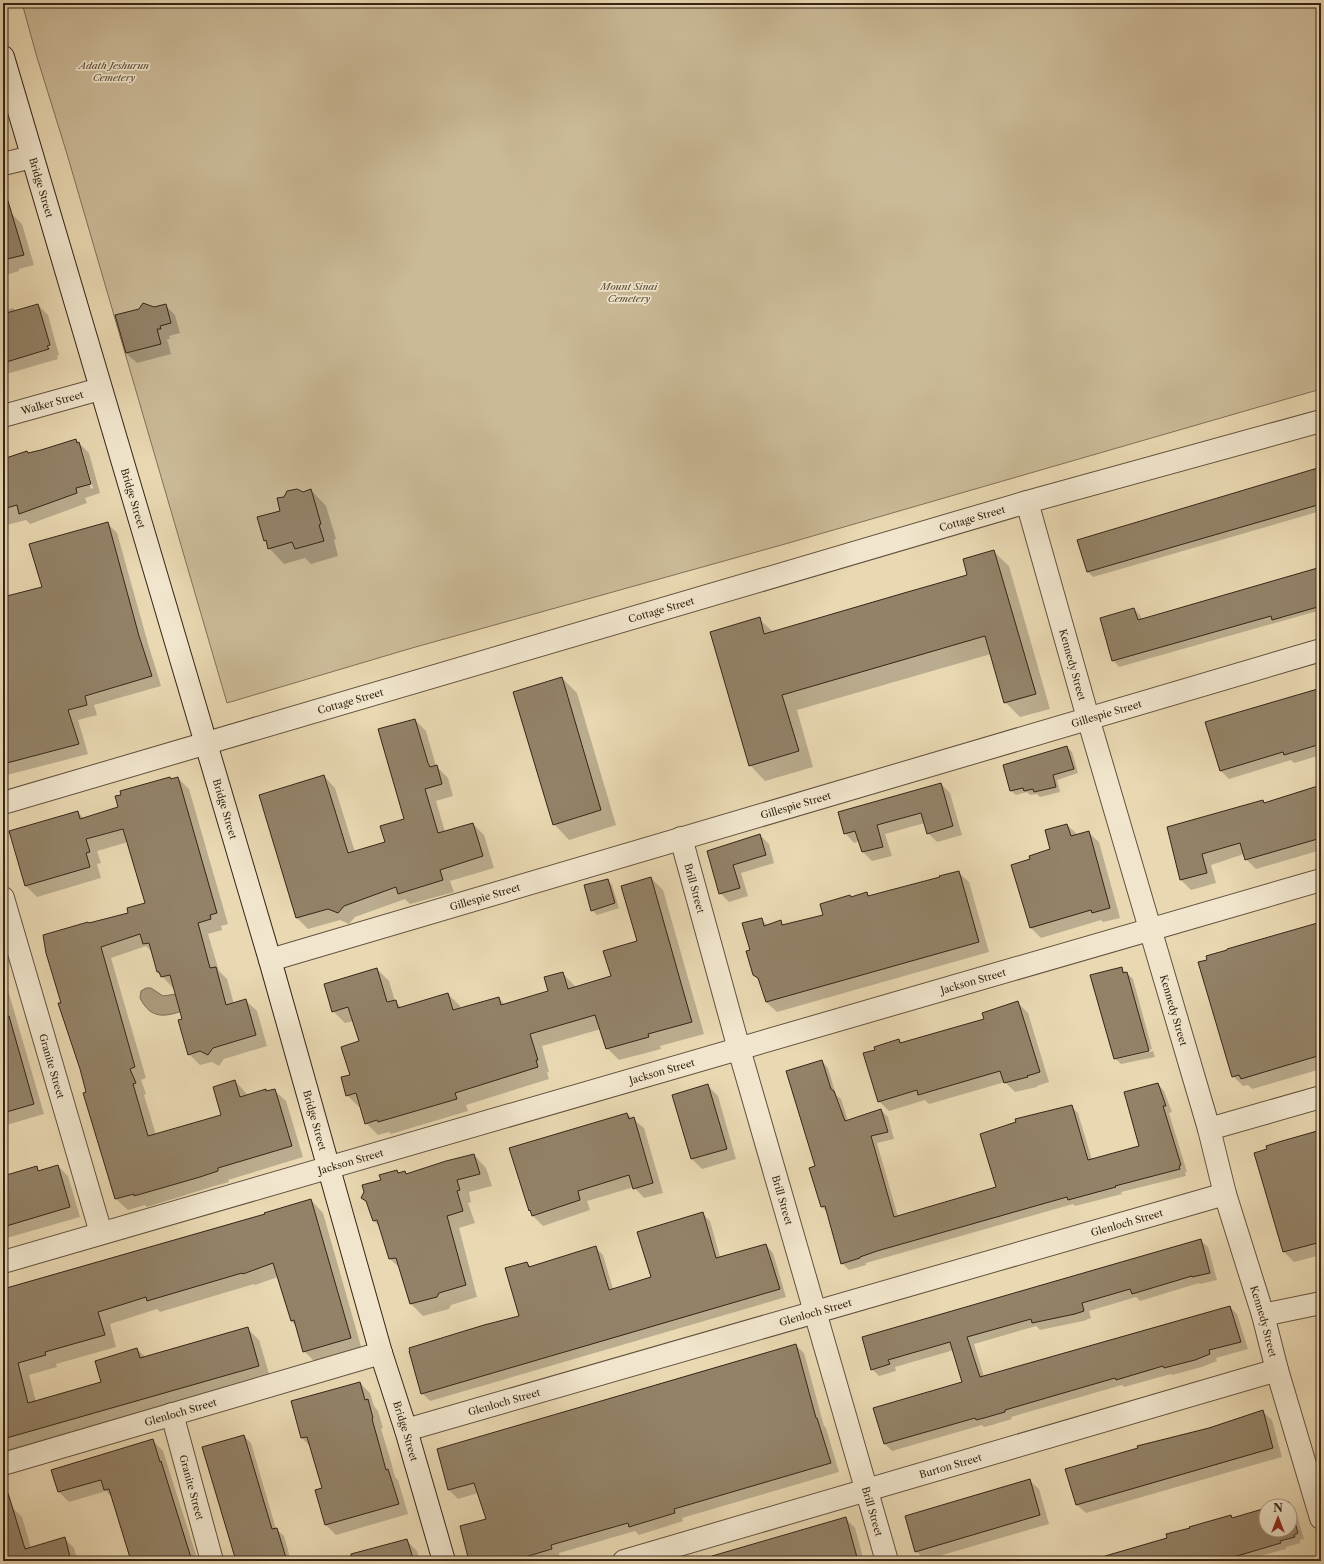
<svg xmlns="http://www.w3.org/2000/svg" width="1324" height="1564" viewBox="0 0 1324 1564" font-family="'Libre Caslon Text',serif">
	<style>
		.green { fill: #cbba98; stroke: #807058 }
		.water { fill: #ac9b7d; stroke: #7d6c54 }
		.shadow { fill: #0003; fill-rule: evenodd }
		.building { fill: #938268; stroke: #362517 }
		.lines { fill: none; stroke-linecap: round; stroke-linejoin: round }
		.minor-casing { stroke: #63523e; stroke-width: 24 }
		.secondary-casing { stroke: #362517; stroke-width: 24 }
		.minor { stroke: #f1e6cd; stroke-width: 22 }
		.secondary { stroke: #f1e6cd; stroke-width: 22 }
		.labels { text-anchor: middle; dominant-baseline: central; stroke-width: 3.5; stroke-linejoin: round; paint-order: stroke }
		.park-label { font-size: 10px; font-style: italic; fill: #5b4a37; stroke: #f1e6cd }
		.street-label { font-size: 10px; fill: #362517; stroke: #f1e6cd }
	</style>
	<rect width="100%" height="100%" fill="#e9d8b2"/>
	<filter id="stains"><feTurbulence type="fractalNoise" baseFrequency=".005" numOctaves="4"/><feColorMatrix values="0 0 0 0 .2 0 0 0 0 .09 0 0 0 0 .02 0 0 0 .5 -.17"/></filter>
	<radialGradient id="worn" r=".72"><stop offset=".6" stop-color="#630" stop-opacity="0"/><stop offset="1" stop-color="#630" stop-opacity=".3"/></radialGradient>
	<!-- green -->
	<polygon class="green" points="22,3 1212,3 1214,6 1218,3 1232,3 1232,7 1239,3 1321,3 1321,389 785,544 412,648 227,703 67,154 36,54"/>
	<!-- water -->
	<path class="water" d="M146 988H151L163 996 176 994 185 1010C165 1017 151 1020 140 998L141 991Z"/>
	<!-- shadow -->
	<g class="shadow">
		<polygon points="12,214 22,224 34,265 19,269 19,271 3,276 3,216"/>
		<polygon points="38,305 48,315 59,355 57,356 58,359 3,375 3,311 13,308 16,311"/>
		<polygon points="165,305 175,315 180,333 169,336 170,339 167,339 171,354 137,363 126,353 154,308"/>
		<path d="M76 440 89 453 100 493 85 498 87 503 30 524 26 520 3 526V461ZM80 450H82L93 488 91 489Z"/>
		<polygon points="1321,468 1321,511 1093,577 1087,571"/>
		<polygon points="311,490 326,506 336,539 334,540 338,556 311,564 305,558 284,564 269,548 268,543 265,540 281,512 303,493"/>
		<polygon points="107,523 117,533 149,647 161,686 94,705 97,715 78,720 88,754 7,775 3,771 3,606 44,588"/>
		<polygon points="993,551 1009,566 1050,709 1020,717 1005,702 991,654 797,710 813,767 765,781 750,765 759,619 773,632 968,575"/>
		<polygon points="1321,568 1321,610 1119,667 1113,660 1134,609 1140,615 1142,620"/>
		<polygon points="562,678 577,693 616,825 569,840 554,824"/>
		<polygon points="1321,690 1321,755 1294,763 1291,760 1229,779 1220,770"/>
		<polygon points="415,720 426,731 436,766 448,778 453,796 436,801 445,832 473,824 484,835 494,868 450,881 454,892 410,904 405,899 355,917 349,924 340,920 308,929 297,918 260,795 324,776 335,788 355,852 386,843 405,820"/>
		<polygon points="1067,747 1072,752 1078,773 1057,780 1060,792 1040,797 1037,794 1030,795 1027,792 1016,795 1011,791"/>
		<polygon points="178,778 189,789 228,924 221,926 222,930 208,934 219,971 227,979 234,1004 245,1000 257,1011 267,1046 224,1059 219,1066 212,1062 200,1065 189,1054 184,1019 175,987 173,988 158,972 153,953 146,946 111,958 146,1078 141,1080 146,1094 144,1095 156,1135 222,1116 235,1081 246,1093 247,1096 274,1090 286,1101 303,1157 228,1180 229,1182 211,1187 147,1207 145,1205 128,1210 116,1199 85,1094 88,1093 62,1003 89,924 129,914 146,903 128,842 97,851 101,863 97,864 101,878 37,897 26,886 10,832 78,812 84,819 119,808"/>
		<polygon points="941,784 950,793 962,835 937,842 928,833 925,823 885,834 892,856 872,861 863,852 860,841 854,843 845,833"/>
		<polygon points="1321,787 1321,850 1256,869 1246,859 1244,854 1211,865 1216,883 1191,890 1181,880 1168,828 1263,801 1265,803"/>
		<polygon points="1067,825 1078,835 1088,832 1099,842 1120,918 1103,922 1101,920 1041,938 1031,928 1012,865 1031,859 1051,850"/>
		<polygon points="760,835 769,844 774,863 741,873 748,896 729,902 720,893 708,851"/>
		<polygon points="958,872 969,882 989,952 777,1012 766,1002 760,981 754,975 752,951 761,919 768,926 781,922 784,925 825,916 851,898 867,893 870,897"/>
		<polygon points="651,878 663,890 704,1034 660,1046 661,1049 619,1060 607,1048 601,1029 542,1046 549,1072 547,1072 549,1079 466,1105 468,1111 391,1134 389,1132 378,1135 366,1123 361,1107 359,1107 347,1095 351,1076 360,1042 354,1021 345,1023 333,1011 377,969 389,981 395,1001 402,1008 448,994 460,1006 460,1009 499,998 505,1005 549,992 562,973 574,985 575,988 612,977 638,941"/>
		<polygon points="608,880 612,885 619,908 597,915 592,910"/>
		<polygon points="1321,920 1321,1069 1252,1089 1248,1085 1243,1086 1233,1076 1321,924 1320,921"/>
		<polygon points="1121,968 1133,979 1152,1049 1117,1057 1117,1059 1153,1051 1155,1057 1121,1064 1115,1058"/>
		<polygon points="3,973 44,1114 3,1126"/>
		<polygon points="1018,1003 1028,1013 1049,1082 1037,1086 1037,1087 1015,1092 1005,1082 929,1104 925,1100 889,1111 879,1101 876,1050 899,1040 902,1044 985,1019"/>
		<polygon points="822,1061 828,1068 836,1095 841,1099 848,1121 881,1110 888,1117 894,1139 877,1143 898,1217 998,1188 1071,1106 1078,1113 1092,1160 1140,1146 1158,1084 1164,1091 1172,1112 1169,1113 1187,1172 1185,1172 1186,1176 1121,1192 1122,1194 1075,1206 1073,1204 866,1263 866,1265 849,1270 842,1263 828,1213 822,1207 816,1166"/>
		<polygon points="708,1086 718,1096 736,1159 702,1169 692,1159"/>
		<polygon points="627,1114 644,1128 663,1193 644,1198 634,1187 587,1201 590,1210 543,1226 533,1216 530,1210"/>
		<polygon points="1321,1129 1321,1255 1294,1262 1284,1252 1255,1153 1268,1150 1267,1147"/>
		<polygon points="474,1155 486,1168 492,1186 469,1192 471,1202 468,1203 475,1223 459,1228 477,1297 451,1305 449,1309 423,1316 411,1304 401,1269 390,1259 381,1228 374,1221 368,1204 362,1198 382,1180 397,1171 400,1174 405,1172 408,1175"/>
		<polygon points="58,1166 68,1176 80,1217 3,1239 3,1182"/>
		<polygon points="311,1200 323,1213 362,1350 316,1363 304,1351 296,1326 291,1321 278,1277 255,1285 254,1284 160,1312 157,1309 110,1324 116,1347 56,1364 57,1367 29,1375 36,1402 103,1382 137,1349 145,1357 247,1328 259,1340 270,1377 3,1454 3,1293"/>
		<polygon points="702,1213 710,1221 720,1257 766,1245 773,1253 786,1297 430,1401 422,1393 520,1317 527,1263 531,1267 595,1247 603,1255 613,1289 652,1277"/>
		<polygon points="1200,1240 1208,1247 1217,1280 1200,1284 1199,1283 1140,1301 1136,1297 1089,1311 1091,1318 1083,1321 1040,1330 1036,1326 974,1344 984,1377 1230,1307 1237,1314 1248,1349 1216,1358 1217,1361 1202,1367 1172,1375 1171,1374 1124,1387 1122,1385 1011,1417 1012,1419 992,1425 984,1427 982,1425 892,1451 885,1444 874,1409 964,1383 954,1350 895,1367 896,1371 879,1376 872,1369 863,1338"/>
		<polygon points="795,1345 804,1353 824,1426 826,1428 839,1472 682,1518 683,1521 639,1535 635,1531 559,1553 560,1558 549,1561 469,1561 461,1527 487,1520 478,1493 458,1499 449,1490 438,1450"/>
		<polygon points="360,1383 370,1393 374,1406 378,1411 383,1428 381,1429 389,1455 395,1477 398,1480 408,1514 336,1535 326,1525 317,1491 323,1489 311,1447 302,1438"/>
		<polygon points="1262,1411 1272,1420 1282,1457 1086,1513 1076,1504"/>
		<polygon points="244,1436 251,1443 276,1529 284,1536 291,1561 236,1561"/>
		<polygon points="153,1441 163,1451 198,1561 132,1561 113,1498 106,1491 69,1502 59,1492 52,1471"/>
		<polygon points="1030,1481 1039,1489 1049,1524 925,1560 916,1551"/>
		<polygon points="1289,1503 1295,1509 1304,1539 1300,1540 1300,1543 1286,1547 1286,1549 1242,1561 1089,1561 1168,1538 1231,1517 1233,1519 1266,1509 1266,1530 1290,1530 1290,1506 1278,1506"/>
		<polygon points="12,1507 22,1517 31,1548 64,1538 74,1548 78,1561 3,1561 3,1509"/>
		<polygon points="845,1518 855,1528 864,1561 698,1561"/>
		<polygon points="407,1541 417,1551 420,1561 351,1561 350,1556"/>
	</g>
	<!-- building -->
	<g class="building">
		<polygon points="3,201 8,201 24,255 3,260"/>
		<polygon points="143,303 154,307 166,304 171,323 160,326 161,329 157,329 161,344 126,353 115,315 139,309"/>
		<polygon points="38,304 50,345 47,346 49,349 3,363 3,314"/>
		<polygon points="76,439 77,443 79,442 91,484 76,488 77,493 19,514 17,505 3,509 3,459 27,451 28,453 41,450"/>
		<polygon points="1321,467 1321,504 1087,572 1077,540"/>
		<polygon points="297,489 303,492 311,489 321,524 319,525 324,541 295,549 292,542 268,549 266,540 264,541 257,517 280,511 277,498 284,497 287,491"/>
		<polygon points="108,522 139,636 152,676 85,696 87,705 68,710 79,744 3,764 3,597 42,587 29,544"/>
		<polygon points="994,550 1036,694 1004,703 985,636 782,695 799,751 749,766 710,632 760,617 764,634 904,593 967,575 963,559"/>
		<polygon points="1321,567 1321,606 1272,620 1271,616 1112,661 1100,618 1134,608 1138,620"/>
		<polygon points="562,677 601,810 553,825 513,692"/>
		<polygon points="1321,688 1321,744 1284,755 1283,752 1220,771 1205,722"/>
		<polygon points="415,719 428,763 430,767 437,765 442,784 425,789 438,833 473,823 483,856 440,870 443,880 398,894 396,887 344,906 338,913 328,909 296,918 259,795 324,775 348,853 385,842 380,826 404,819 378,729"/>
		<polygon points="1067,746 1074,769 1053,775 1056,787 1034,792 1033,789 1024,791 1023,788 1010,791 1003,765"/>
		<polygon points="170,777 171,779 178,777 217,913 210,915 211,919 198,923 210,968 216,967 226,1005 246,999 256,1035 213,1048 208,1055 200,1051 188,1055 178,1020 182,1019 170,975 161,977 159,972 157,972 149,943 143,944 140,934 101,947 135,1067 130,1069 136,1083 133,1084 148,1136 221,1115 213,1087 235,1080 240,1097 266,1089 266,1091 275,1089 292,1146 218,1168 218,1171 200,1177 134,1196 134,1194 115,1199 83,1093 86,1092 80,1069 58,1003 61,1003 46,953 43,935 88,922 89,923 128,913 127,908 145,903 123,829 86,839 90,852 86,853 90,867 25,886 9,831 78,811 80,819 118,807 115,796 121,795 120,791"/>
		<polygon points="941,783 953,826 927,834 921,813 877,825 883,847 862,852 855,831 844,834 838,812"/>
		<polygon points="1321,785 1321,838 1245,860 1240,843 1202,854 1207,873 1180,880 1167,827 1263,800 1264,803"/>
		<polygon points="1067,824 1071,836 1089,831 1110,908 1092,913 1091,910 1030,928 1011,865 1030,859 1029,856 1050,849 1045,830"/>
		<polygon points="760,834 766,855 733,865 740,888 719,894 707,851"/>
		<polygon points="959,871 979,942 766,1002 758,978 753,975 746,951 750,950 742,923 762,918 764,926 781,920 782,925 823,915 820,904 850,895 851,897 867,892 868,896 940,877 939,876"/>
		<polygon points="651,877 692,1022 648,1034 649,1037 606,1049 595,1015 530,1034 538,1060 536,1060 538,1067 455,1093 457,1099 378,1122 377,1120 365,1124 356,1093 346,1096 341,1077 350,1075 341,1047 359,1041 348,1007 332,1012 324,984 377,968 387,1002 396,1000 398,1008 448,993 453,1010 499,997 501,1005 548,991 544,977 563,972 568,989 611,976 603,951 637,941 621,886"/>
		<polygon points="608,879 615,903 591,911 584,885"/>
		<polygon points="1321,922 1321,1055 1241,1079 1239,1075 1232,1077 1198,962 1207,960 1206,956 1227,950 1227,949"/>
		<polygon points="1122,967 1123,973 1127,972 1149,1051 1114,1059 1090,975"/>
		<polygon points="1018,1001 1040,1072 1027,1076 1028,1077 1004,1083 1000,1071 918,1095 917,1090 878,1102 863,1053 875,1050 874,1047 899,1039 900,1043 984,1019 982,1013"/>
		<polygon points="9,1016 34,1104 3,1113 3,1017"/>
		<polygon points="822,1060 831,1089 834,1091 845,1121 881,1109 888,1132 871,1136 894,1217 996,1187 980,1134 1016,1122 1015,1119 1072,1105 1088,1160 1139,1146 1124,1092 1158,1083 1166,1106 1163,1106 1181,1165 1179,1166 1180,1169 1115,1186 1116,1187 1068,1200 1067,1197 877,1251 860,1257 860,1258 841,1264 825,1206 821,1207 809,1168 815,1166 786,1071"/>
		<polygon points="708,1084 727,1149 691,1159 672,1095"/>
		<polygon points="627,1113 629,1119 634,1117 653,1183 633,1189 629,1175 578,1191 580,1200 532,1216 530,1210 529,1211 509,1148"/>
		<polygon points="1321,1130 1321,1242 1283,1252 1254,1153 1267,1149 1266,1146 1282,1141"/>
		<polygon points="474,1154 480,1174 457,1180 460,1190 457,1191 463,1211 447,1216 466,1285 439,1293 437,1297 410,1304 396,1258 389,1259 377,1220 373,1221 366,1201 361,1198 364,1192 362,1185 381,1180 379,1175 397,1170 398,1173 405,1171 406,1174 446,1161"/>
		<polygon points="58,1165 70,1207 3,1227 3,1176 37,1166 38,1171"/>
		<polygon points="311,1199 351,1338 303,1352 294,1320 291,1321 273,1263 243,1274 242,1273 147,1301 146,1297 124,1304 98,1312 105,1335 45,1352 46,1355 18,1363 28,1403 101,1382 95,1361 137,1348 140,1358 248,1327 259,1366 3,1439 3,1289 265,1214 264,1213"/>
		<polygon points="703,1212 716,1258 766,1244 780,1289 421,1394 409,1351 410,1351 409,1348 484,1325 519,1316 505,1268 527,1262 529,1267 596,1246 609,1290 651,1277 637,1232"/>
		<polygon points="1201,1239 1210,1273 1192,1277 1192,1276 1132,1294 1130,1289 1082,1303 1084,1311 1075,1314 1032,1323 1031,1319 967,1337 980,1377 1230,1306 1241,1342 1209,1350 1210,1354 1195,1360 1164,1368 1163,1366 1116,1380 1115,1378 1005,1410 1005,1412 984,1418 976,1420 975,1418 884,1444 873,1408 962,1382 950,1342 888,1360 890,1364 871,1370 862,1337"/>
		<polygon points="796,1344 816,1418 817,1418 831,1463 674,1509 675,1513 629,1527 628,1523 551,1545 552,1549 511,1561 469,1561 460,1526 486,1519 474,1483 448,1490 437,1449"/>
		<polygon points="360,1382 365,1400 368,1399 373,1418 372,1419 379,1444 386,1470 388,1469 399,1504 325,1525 315,1490 322,1488 307,1437 301,1438 291,1401"/>
		<polygon points="1263,1410 1273,1448 1076,1505 1065,1469 1138,1448 1137,1446 1209,1428"/>
		<polygon points="244,1435 272,1529 277,1528 287,1561 236,1561 202,1447"/>
		<polygon points="153,1439 160,1462 161,1461 192,1561 131,1561 109,1489 104,1490 101,1480 58,1492 51,1470"/>
		<polygon points="1030,1479 1040,1515 915,1552 905,1516"/>
		<polygon points="8,1493 25,1549 65,1537 70,1557 58,1561 3,1561 3,1494"/>
		<polygon points="1289,1502 1298,1533 1294,1535 1295,1537 1280,1541 1281,1543 1220,1561 1106,1561 1105,1556 1167,1538 1166,1534 1190,1528 1189,1527 1231,1515 1232,1518 1266,1508 1266,1530 1290,1530 1290,1506 1274,1506"/>
		<polygon points="846,1517 858,1561 713,1561 712,1556"/>
		<polygon points="407,1539 414,1561 351,1561 351,1554"/>
	</g>
	<g class="lines">
		<defs>
			<g id="minor">
				<polyline points="3,164 32,157"/>
				<path id="s1" d="M3 416 100 389"/>
				<path id="s2" d="M1027 502 1088 718 1209 1129 1225 1194 1263 1315 1277 1370 1321 1518"/>
				<path id="s3" d="M3 803 1027 502 1321 421"/>
				<path id="s4" d="M681 838 739 1049 887 1561"/>
				<path id="s5" d="M3 898 101 1233"/>
				<path id="s6" d="M270 960 1321 650"/>
				<polyline points="1209,1129 1321,1097"/>
				<path id="s7" d="M3 1262 1321 880"/>
				<polyline points="1263,1315 1321,1303"/>
				<path id="s8" d="M172 1414 212 1561"/>
				<path id="s9" d="M406 1430 1225 1194"/>
				<path id="s10" d="M3 1464 381 1353"/>
				<path id="s11" d="M624 1561 1277 1370"/>
			</g>
			<g id="secondary">
				<path id="s12" d="M3 57 270 960 381 1353 406 1430 444 1561"/>
			</g>
		</defs>
		<!-- minor casing -->
		<use href="#minor" class="minor-casing"/>
		<!-- secondary casing -->
		<use href="#secondary" class="secondary-casing"/>
		<!-- minor -->
		<use href="#minor" class="minor"/>
		<!-- secondary -->
		<use href="#secondary" class="secondary"/>
	</g>
	<g class="labels">
		<!-- park labels -->
		<g class="park-label">
			<text x="114" y="65">Adath Jeshurun<tspan x="114" dy="12">Cemetery</tspan></text>
			<text x="629" y="286">Mount Sinai<tspan x="629" dy="12">Cemetery</tspan></text>
		</g>
		<!-- street labels -->
		<g class="street-label">
			<text stroke="none"><textPath href="#s12" startOffset="136">Bridge Street</textPath></text>
			<text stroke="none"><textPath href="#s1" startOffset="51">Walker Street</textPath></text>
			<text stroke="none"><textPath href="#s12" startOffset="460">Bridge Street</textPath></text>
			<text stroke="none"><textPath href="#s3" startOffset="1010">Cottage Street</textPath></text>
			<text stroke="none"><textPath href="#s3" startOffset="686">Cottage Street</textPath></text>
			<text stroke="none"><textPath href="#s2" startOffset="169">Kennedy Street</textPath></text>
			<text stroke="none"><textPath href="#s3" startOffset="362">Cottage Street</textPath></text>
			<text stroke="none"><textPath href="#s6" startOffset="872">Gillespie Street</textPath></text>
			<text stroke="none"><textPath href="#s6" startOffset="548">Gillespie Street</textPath></text>
			<text stroke="none"><textPath href="#s12" startOffset="784">Bridge Street</textPath></text>
			<text stroke="none"><textPath href="#s4" startOffset="52">Brill Street</textPath></text>
			<text stroke="none"><textPath href="#s6" startOffset="224">Gillespie Street</textPath></text>
			<text stroke="none"><textPath href="#s7" startOffset="1010">Jackson Street</textPath></text>
			<text stroke="none"><textPath href="#s2" startOffset="529">Kennedy Street</textPath></text>
			<text stroke="none"><textPath href="#s5" startOffset="175">Granite Street</textPath></text>
			<text stroke="none"><textPath href="#s7" startOffset="686">Jackson Street</textPath></text>
			<text stroke="none"><textPath href="#s12" startOffset="1108">Bridge Street</textPath></text>
			<text stroke="none"><textPath href="#s7" startOffset="362">Jackson Street</textPath></text>
			<text stroke="none"><textPath href="#s4" startOffset="376">Brill Street</textPath></text>
			<text stroke="none"><textPath href="#s9" startOffset="750">Glenloch Street</textPath></text>
			<text stroke="none"><textPath href="#s9" startOffset="426">Glenloch Street</textPath></text>
			<text stroke="none"><textPath href="#s2" startOffset="853">Kennedy Street</textPath></text>
			<text stroke="none"><textPath href="#s9" startOffset="102">Glenloch Street</textPath></text>
			<text stroke="none"><textPath href="#s10" startOffset="185">Glenloch Street</textPath></text>
			<text stroke="none"><textPath href="#s12" startOffset="1432">Bridge Street</textPath></text>
			<text stroke="none"><textPath href="#s11" startOffset="340">Burton Street</textPath></text>
			<text stroke="none"><textPath href="#s8" startOffset="76">Granite Street</textPath></text>
			<text stroke="none"><textPath href="#s4" startOffset="700">Brill Street</textPath></text>
		</g>
	</g>
	<!-- margin -->
	<rect width="1324" height="1564" fill="none" stroke="#e9d8b2" stroke-width="16"/>
	<rect x="4" y="4" width="1316" height="1556" fill="none" stroke="#362517" stroke-width="2"/>
	<rect x="8" y="8" width="1308" height="1548" fill="none" stroke="#362517"/>
	<!-- north arrow -->
	<g transform="translate(1278 1518)"><circle r="19" fill="#f1e6cd" stroke="#a69984"/>
	<path d="M0-3L7 15L0 10L-7 15Z" fill="#8f2418"/>
	<text y="-6" font-size="11" font-weight="bold" text-anchor="middle" fill="#362517">N</text>
	</g>
	<rect width="100%" height="100%" filter="url(#stains)"/>
	<rect width="100%" height="100%" fill="url(#worn)"/>
</svg>
